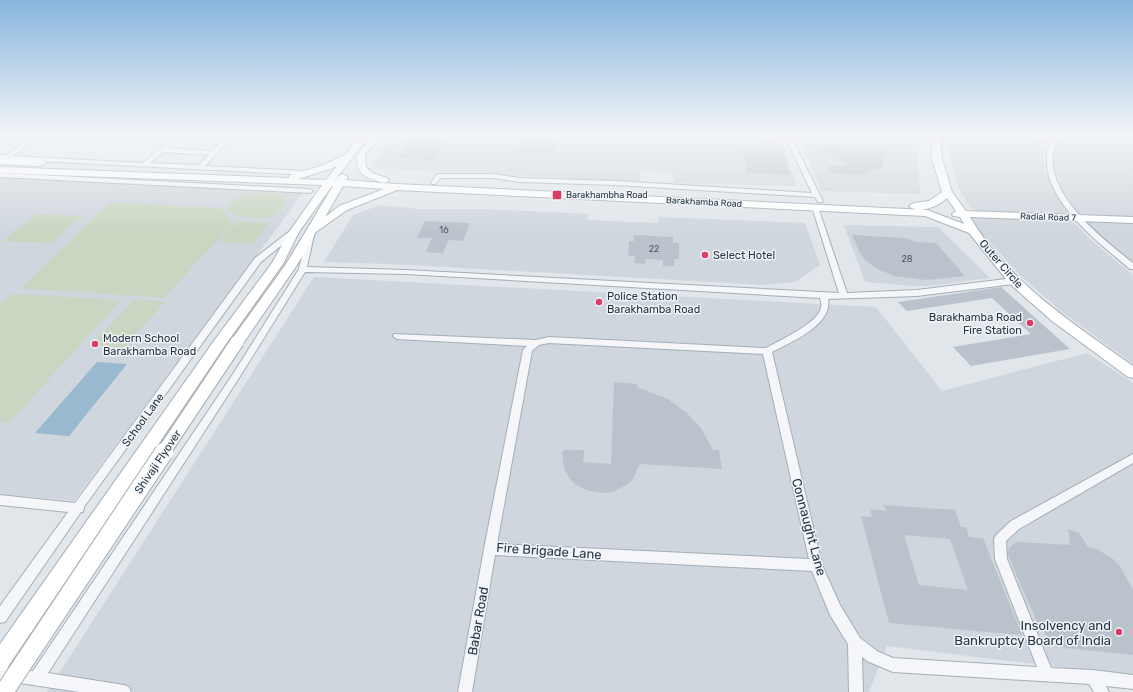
<svg xmlns="http://www.w3.org/2000/svg" width="1133" height="692" viewBox="0 0 1133 692" font-family="Rubik,sans-serif">
	<style>
		.built { fill: #cfd6dd }
		.green { fill: #c9d6c1 }
		.water { fill: #99b9ce }
		.building { fill: #bac3cb; fill-rule: evenodd }
		.lines { fill: none; stroke-linecap: round; stroke-linejoin: round }
		.street-casing { stroke: #a5aeb6; stroke-width: 2 }
		.secondary-casing { stroke: #a5aeb6; stroke-width: 2 }
		.street { fill: #f4f6f9; fill-rule: evenodd }
		.secondary { fill: #fff; fill-rule: evenodd }
		.secondary-bridge-far1-casing { stroke: #a5aeb6; stroke-width: 15; stroke-linecap: butt }
		.secondary-bridge-casing { stroke: #a5aeb6; stroke-width: 20; stroke-linecap: butt }
		.secondary-bridge-far1 { stroke: #fff; stroke-width: 13 }
		.secondary-bridge { stroke: #fff; stroke-width: 18 }
		.poi-dot { fill: #db3b67; stroke: #f1f5f8; stroke-width: 1.5 }
		.labels { text-anchor: middle; dominant-baseline: central; stroke-width: 3; stroke-linejoin: round; paint-order: stroke }
		.far-poi-label { font-size: 9px; fill: #273644; stroke: #f1f5f8; text-anchor: start }
		.far-street-label { font-size: 9px; fill: #273644; stroke: #f1f5f8 }
		.number-label { font-size: 9px; fill: #4c5966 }
		.poi-label { font-size: 11px; fill: #273644; stroke: #f1f5f8; text-anchor: start }
		.street-label { font-size: 11px; fill: #273644; stroke: #f1f5f8 }
		.near-street-label { font-size: 13px; fill: #273644; stroke: #f1f5f8 }
		.near-poi-label { font-size: 13px; fill: #273644; stroke: #f1f5f8; text-anchor: end }
	</style>
	<rect width="100%" height="100%" fill="#e1e6eb"/>
	<!-- built -->
	<g class="built">
		<polygon points="392,136 747,136 782,142 796,186 674,183 672,173 641,171 640,182 374,168 377,165 371,165"/>
		<polygon points="799,136 920,136 918,156 920,194 821,191"/>
		<polygon points="951,136 1049,136 1043,153 1045,170 1053,190 1071,216 978,211 970,207 960,191 952,167 949,147"/>
		<polygon points="1059,136 1133,136 1133,217 1079,214 1061,188 1054,169 1053,152"/>
		<polygon points="0,178 303,193 74,501 0,494"/>
		<polygon points="380,205 419,209 486,209 588,214 587,220 658,223 659,217 805,223 820,265 795,282 765,285 390,264 324,262 353,215"/>
		<polygon points="977,216 1071,220 1099,247 1133,275 1133,364 1062,312 1021,276 978,230 972,220"/>
		<polygon points="1085,221 1133,223 1133,264 1102,238"/>
		<polygon points="844,225 938,227 990,278 930,286 912,286 865,282"/>
		<polygon points="314,277 876,307 942,391 1087,353 1133,383 1133,676 887,646 869,692 47,692"/>
	</g>
	<!-- green -->
	<g class="green">
		<path d="M257 192 284 195 286 200C283 205 280 212 274 215 263 221 241 216 229 213L227 208C232 197 245 193 257 192Z"/>
		<polygon points="110,202 223,208 232,224 164,298 22,288"/>
		<polygon points="36,214 81,216 51,243 3,241"/>
		<polygon points="236,221 269,223 253,244 219,242"/>
		<polygon points="12,294 121,300 9,423 0,422 0,304"/>
		<polygon points="135,299 165,302 123,348 91,345"/>
	</g>
	<!-- water -->
	<polygon class="water" points="97,362 127,364 69,436 35,433"/>
	<!-- building -->
	<g class="building">
		<polygon points="410,136 447,136 435,160 397,158"/>
		<polygon points="523,136 557,136 554,155 518,154"/>
		<polygon points="831,144 842,149 884,152 883,167 860,175 828,173 828,166 849,166 819,148"/>
		<polygon points="742,150 784,152 790,175 747,173"/>
		<polygon points="425,221 470,223 463,241 448,240 443,253 426,252 432,238 417,238"/>
		<polygon points="634,235 673,237 673,243 679,243 679,259 674,259 674,266 663,266 663,260 645,259 645,264 634,263 635,256 628,256 629,241 634,241"/>
		<polygon points="852,235 906,238 916,242 936,243 965,276 926,280 894,276 876,268 865,260 860,253"/>
		<polygon points="1001,287 1070,349 971,366 953,347 1031,334 992,298 907,311 898,302"/>
		<polygon points="614,382 637,384 637,387 668,399 687,413 701,428 713,450 719,450 722,469 640,464 633,479 628,484 615,491 607,493 589,491 575,484 570,479 564,468 562,453 564,450 584,450 583,462 611,464"/>
		<path d="M884 505 955 510 961 527H966L969 537 983 538 1022 635 889 623 861 516 872 517 870 509 886 511ZM904 535 950 539 968 590 919 585Z"/>
		<polygon points="1068,529 1079,533 1088,547 1097,549 1113,559 1120,566 1133,590 1133,655 1065,648 1048,637 1037,622 1010,560 1008,554 1009,548 1013,544 1018,542 1070,545"/>
	</g>
	<g class="lines">
		<defs>
			<g id="street">
				<path d="M34 136H41L13 156 143 163 174 136H181L167 148 212 151 227 136H234L205 166 308 171 311 173 308 175 0 159V155H6ZM163 152 209 155 198 165 150 163Z"/>
				<polygon points="789,136 795,136 794,143 823,201 822,202 818,202 815,197 616,185 519,182 493,178 440,178 436,184 432,184 431,183 436,175 438,174 493,174 519,178 616,181 812,193 788,143"/>
				<path d="M1027 136H1038L1051 140 1052 136H1058C1056 142 1054 148 1053 154 1047 196 1104 240 1133 263V269H1130C1100 244 1042 200 1047 155 1047 151 1049 147 1050 143Z"/>
				<polygon points="0,173 310,189 313,191 310,193 0,177"/>
				<path d="M815 205 818 207 847 293 917 290 1014 278 1018 281 1014 284 917 296 828 299C833 325 791 342 772 352L822 565 840 605 860 638 877 651 893 658 1037 667 995 559 994 539 996 535 1011 521 1133 454V463L1019 529 1006 541 1007 559 1051 668 1093 670 1133 675V689L1106 686 1109 692H1094L1089 684 893 672 867 661 862 657 863 692H849L848 644 830 615 812 571 495 555 472 692H458L484 549 523 350 527 346 397 339 393 336 394 334 536 340 549 337 766 348C780 340 817 324 821 308 822 305 821 301 820 298L406 274 305 272 239 378 48 673 124 685 129 687 131 692H79L0 680V666L33 671 233 374 299 269 307 233H310L314 235 307 267 406 270 839 293 812 207ZM549 343 763 354 809 559 497 544 532 351 539 345Z"/>
				<polygon points="291,230 294,230 298,232 261,262 84,507 83,512 81,512 5,622 0,623 0,606 68,512 0,505 0,495 75,503 255,258"/>
			</g>
			<g id="secondary">
				<path d="M360 136H369L335 180 340 175 343 174 348 177 346 180 396 184 927 210 964 224 960 217 953 216 952 214 956 211 947 198C939 206 918 215 909 206L914 203 929 201 942 192 932 159V136H940L942 159 952 192 966 211 1133 217V223L970 217C1008 282 1073 324 1133 366V378L1128 377 1052 321 1010 284 969 233 925 216 397 190 347 210 316 232 297 265 242 345 237 347 232 345 231 342 232 339 286 264 333 186H332L299 232 283 264 226 344 7 668 0 671V644L216 338 272 263 289 232 322 185 0 173V167L289 178 290 175 321 166 345 155ZM337 166 326 180 298 179 327 170ZM343 186 384 189 339 206 325 217Z"/>
				<path d="M371 136H380L365 155 366 167 372 173 387 178 389 180 387 182C383 183 379 182 375 180 361 176 356 170 357 155Z"/>
				<polygon points="0,158 41,160 46,163 41,166 0,164"/>
			</g>
		</defs>
		<!-- street casing -->
		<use href="#street" class="street-casing"/>
		<!-- secondary casing -->
		<use href="#secondary" class="secondary-casing"/>
		<!-- street -->
		<use href="#street" class="street"/>
		<!-- secondary -->
		<use href="#secondary" class="secondary"/>
		<defs>
			<polyline id="secondary-bridge-far1" points="163,453 237,342"/>
			<polyline id="secondary-bridge" points="4,692 164,452"/>
		</defs>
		<!-- secondary-bridge-far1 casing -->
		<use href="#secondary-bridge-far1" class="secondary-bridge-far1-casing"/>
		<!-- secondary-bridge casing -->
		<use href="#secondary-bridge" class="secondary-bridge-casing"/>
		<!-- secondary-bridge-far1 -->
		<use href="#secondary-bridge-far1" class="secondary-bridge-far1"/>
		<!-- secondary-bridge -->
		<use href="#secondary-bridge" class="secondary-bridge"/>
	</g>
	<!-- sky -->
	<linearGradient id="sky" x2="0" y2="1"><stop stop-color="#88b6de"/><stop offset="0.58" stop-color="#f2f4f6"/><stop offset="1" stop-color="#f2f4f6" stop-opacity="0"/></linearGradient>
	<rect width="1133" height="233" fill="url(#sky)"/>
	<!-- markers -->
	<g class="poi-dot">
		<rect x="552" y="190" width="10" height="10" rx="2"/>
		<circle cx="705" cy="255" r="4"/>
		<circle cx="599" cy="302" r="4"/>
		<circle cx="1030" cy="323" r="4"/>
		<circle cx="95" cy="344" r="4"/>
		<circle cx="1119" cy="632" r="4"/>
	</g>
	<g class="labels">
		<!-- far-poi labels -->
		<g class="far-poi-label">
			<text x="566" y="195">Barakhambha Road</text>
		</g>
		<!-- far-street labels -->
		<g class="far-street-label">
			<text transform="translate(704 202) rotate(3)">Barakhamba Road</text>
			<text transform="translate(1048 217) rotate(2)">Radial Road 7</text>
		</g>
		<!-- number labels -->
		<g class="number-label">
			<text x="444" y="230">16</text>
			<text x="654" y="249">22</text>
			<text x="907" y="259">28</text>
		</g>
		<!-- poi labels -->
		<g class="poi-label">
			<text x="713" y="255">Select Hotel</text>
			<text x="607" y="296">Police Station<tspan x="607" dy="13">Barakhamba Road</tspan></text>
			<text x="1022" y="317" text-anchor="end">Barakhamba Road<tspan x="1022" dy="13">Fire Station</tspan></text>
			<text x="103" y="338">Modern School<tspan x="103" dy="13">Barakhamba Road</tspan></text>
		</g>
		<!-- street labels -->
		<g class="street-label">
			<text transform="translate(1001 264) rotate(49)">Outer Circle</text>
			<text transform="translate(143 420) rotate(-54)">School Lane</text>
			<text transform="translate(158 462) rotate(-56)">Shivaji Flyover</text>
		</g>
		<!-- near-street labels -->
		<g class="near-street-label">
			<text transform="translate(809 527) rotate(75)">Connaught Lane</text>
			<text transform="translate(549 551) rotate(4)">Fire Brigade Lane</text>
			<text transform="translate(478 621) rotate(-80)">Babar Road</text>
		</g>
		<!-- near-poi labels -->
		<g class="near-poi-label">
			<text x="1111" y="625">Insolvency and<tspan x="1111" dy="15">Bankruptcy Board of India</tspan></text>
		</g>
	</g>
</svg>
